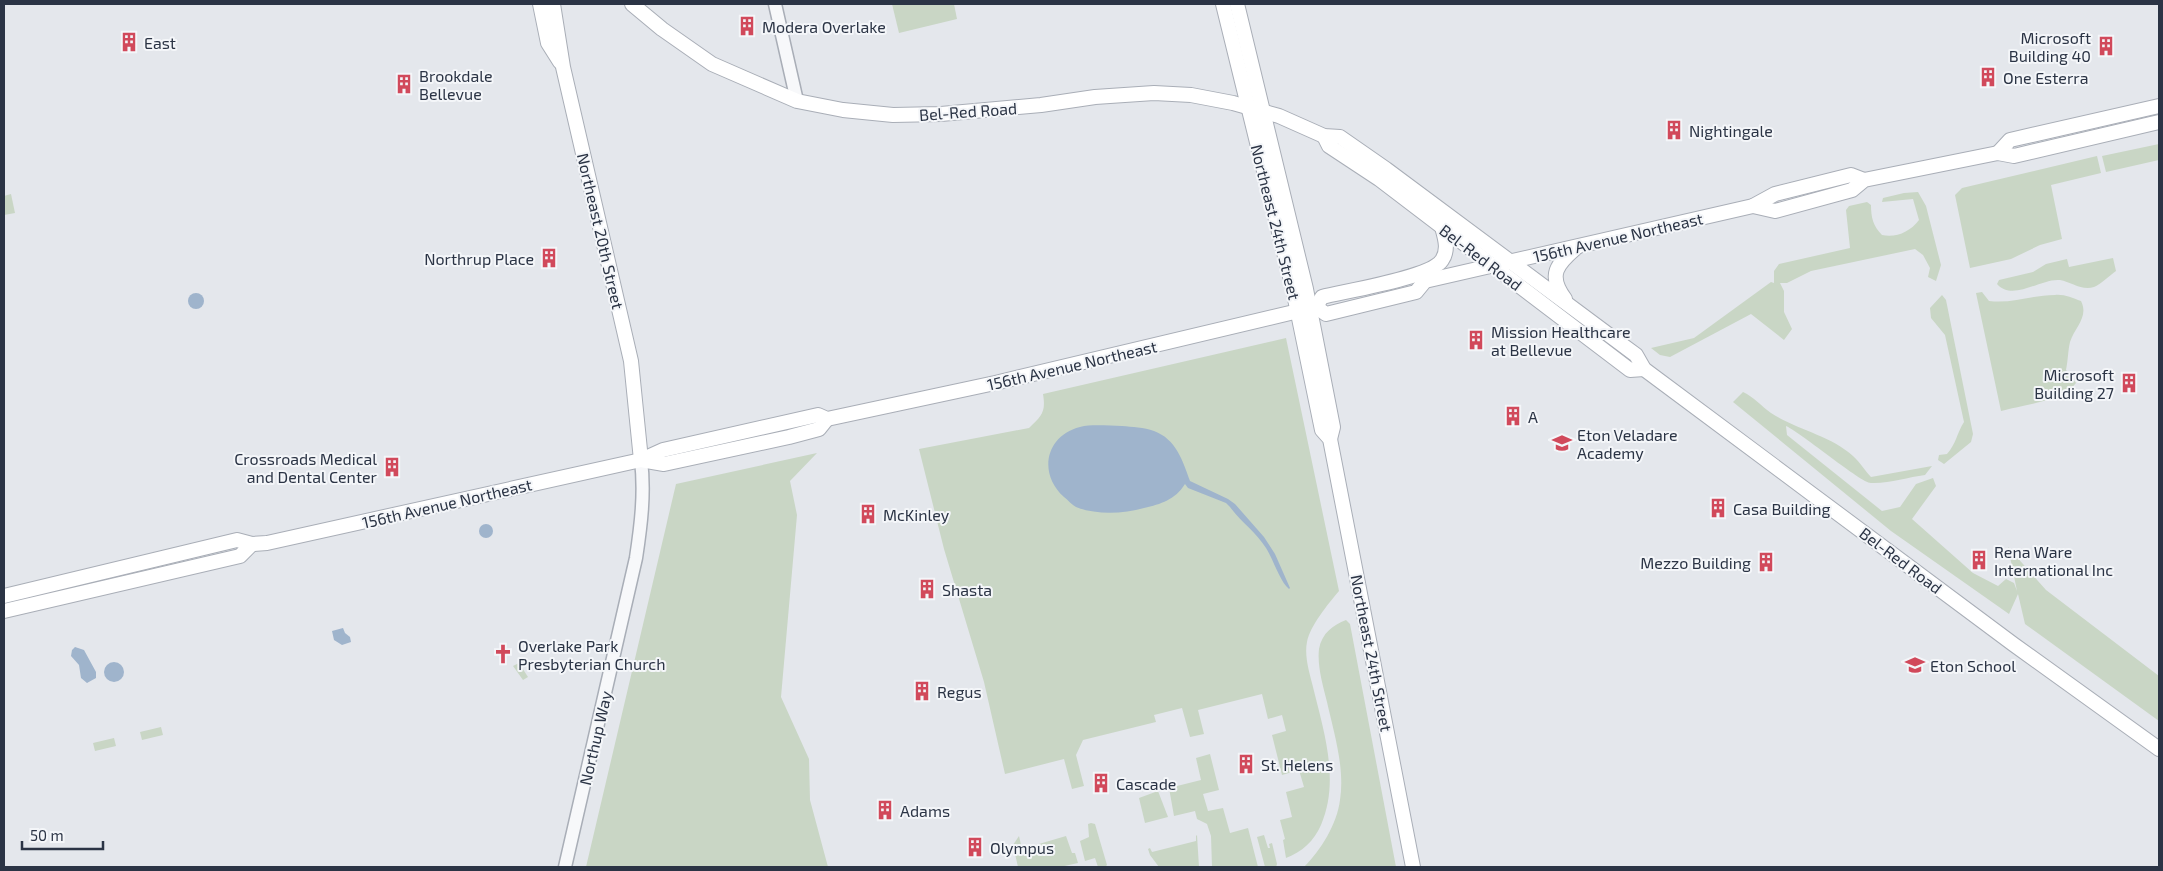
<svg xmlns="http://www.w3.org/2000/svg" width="2163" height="871" viewBox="0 0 2163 871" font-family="'Exo 2',sans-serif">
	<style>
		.green { fill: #c9d6c5 }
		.water { fill: #9fb4cc }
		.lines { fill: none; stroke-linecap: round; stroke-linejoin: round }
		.tertiary-casing { stroke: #a9aeb7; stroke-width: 15 }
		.secondary-casing { stroke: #a9aeb7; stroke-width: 16 }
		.tertiary { stroke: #f7f8fa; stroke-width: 12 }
		.secondary { stroke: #fff; stroke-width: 14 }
		.labels { text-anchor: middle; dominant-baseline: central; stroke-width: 4; stroke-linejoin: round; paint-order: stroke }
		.poi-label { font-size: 16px; fill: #2b3445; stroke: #f4f6f9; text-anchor: start }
		.street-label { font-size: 16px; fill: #2b3445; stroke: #f4f6f9 }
	</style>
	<rect width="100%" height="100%" fill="#e4e7ec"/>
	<!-- green -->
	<g class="green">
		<polygon points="892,4 954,4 957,19 899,33"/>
		<polygon points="2159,144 2159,160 2106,172 2102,156"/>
		<polygon points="2097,156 2101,173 2051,185 2062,239 2040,245 2011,259 1970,268 1955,195 1962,188"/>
		<path d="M1918 192 1926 206 1941 265 1936 281 1928 277 1930 268 1923 255 1915 249 1811 271 1787 283H1780L1784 291V312L1792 329 1784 340 1751 314 1670 357 1660 355 1651 348 1694 338 1771 282 1774 283V271L1779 264 1850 248 1846 210 1849 206 1867 202 1871 205C1871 217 1873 226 1882 235 1896 238 1910 232 1919 220L1913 199 1882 202 1883 198 1904 193Z"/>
		<polygon points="11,194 15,213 4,215 4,196"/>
		<path d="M2113 258 2116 271C2109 276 2101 284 2094 287 2082 291 2071 282 2060 280 2041 278 2013 302 1997 284L1999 280 2033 272 2046 264 2067 259 2069 267Z"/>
		<path d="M1982 292 1989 301C2012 304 2032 295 2055 295 2064 294 2072 298 2081 301 2089 317 2075 327 2070 342 2068 350 2068 361 2066 370L2076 383C2063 401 2022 405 2001 411L1976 293Z"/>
		<path d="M1942 295 1946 300 1973 434 1971 442 1944 464 1938 460 1939 455 1947 454C1956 444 1957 433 1964 422L1945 335 1931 318 1930 308Z"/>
		<path d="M1286 338 1339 591C1328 604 1310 626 1307 642 1304 657 1310 674 1313 687 1324 732 1340 781 1321 825 1314 841 1302 852 1286 858L1283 840 1285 839 1280 820 1292 817 1286 792 1304 787 1299 770 1282 775 1272 735 1286 731 1282 715 1268 719 1262 694 1198 710 1204 734 1190 737 1182 708 1154 715 1156 722 1083 740 1076 755 1084 786 1072 789 1064 759 1005 774 984 682 944 549 919 449 1029 428C1042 416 1046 412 1043 394Z"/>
		<path d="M1743 392C1754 397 1761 406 1771 413 1797 430 1830 435 1853 456 1860 462 1865 471 1871 477L1932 466 1925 475C1908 477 1888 484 1871 483 1861 483 1803 434 1786 426L1787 435 1882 511 1900 507 1916 484 1933 478 1936 486 1912 519 1973 573 1998 586 2006 579 2014 583 2017 591 2008 547 2046 590 2159 676V721L2025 624 2018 594 2009 614 1891 531 1733 402Z"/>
		<polygon points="817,453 790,481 797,515 781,697 809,759 810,800 828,867 586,867 676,484"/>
		<path d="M1346 620 1350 624 1396 867H1304C1321 850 1337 824 1340 800 1345 768 1334 733 1327 702 1323 686 1317 666 1319 649 1322 633 1333 625 1346 620Z"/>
		<polygon points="519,663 528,677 523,680 513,666"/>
		<polygon points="161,727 163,735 142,740 140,732"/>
		<polygon points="114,738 116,746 95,751 93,743"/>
		<polygon points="1210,754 1219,790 1203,794 1208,811 1223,808 1230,833 1248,828 1258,867 1212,867 1211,836 1207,824 1197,819 1195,811 1174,816 1169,788 1201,780 1196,758"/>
		<polygon points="1158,791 1168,817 1145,823 1139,798"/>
		<polygon points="1091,823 1095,824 1107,865 1105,867 1098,867 1095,858 1085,861 1080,841 1089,837 1088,824"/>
		<polygon points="1197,835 1199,867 1159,867 1150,855 1148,849 1150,848 1152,852 1196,841 1196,836"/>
		<polygon points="1264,835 1268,848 1270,848 1269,844 1272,843 1277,864 1276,867 1265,867 1257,837"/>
		<polygon points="1019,836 1022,849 1066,836 1072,853 1075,853 1078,863 1060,867 1018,867 1013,845"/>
	</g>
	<!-- water -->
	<g class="water">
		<circle cx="196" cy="301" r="8"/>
		<path d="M1122 426C1132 427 1144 427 1154 431 1176 439 1183 461 1190 481L1228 499 1235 504 1264 537 1275 554 1290 588 1289 589C1280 582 1273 559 1266 548 1256 532 1241 522 1230 507L1226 503 1188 488 1185 484C1175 500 1161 504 1144 508 1123 514 1096 515 1076 507 1072 505 1068 500 1064 497 1038 474 1045 436 1080 427 1092 424 1109 426 1122 426Z"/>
		<circle cx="486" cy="531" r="7"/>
		<polygon points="343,628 345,633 350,637 351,642 342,645 334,640 332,631"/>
		<polygon points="75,647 84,650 96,672 96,678 87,683 81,678 79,665 71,656 72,650"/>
		<circle cx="114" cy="672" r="10"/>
	</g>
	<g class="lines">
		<defs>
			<g id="tertiary">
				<polyline points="775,4 797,101"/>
				<path d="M565 867 636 558C641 525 645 493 641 460"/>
			</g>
			<g id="secondary">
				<polyline points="540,4 548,43 560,62"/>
				<polyline points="553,4 563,67 631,361 641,460"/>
				<polyline points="632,4 662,29 712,64 797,101 843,110 893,115 941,114 1041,105 1095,97 1154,93 1191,95 1233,103 1279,116 1324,136 1340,137 1386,169 1613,338 1636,355 1644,369 2013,644 2159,749"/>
				<polyline points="1223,4 1293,289 1322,430 1330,439 1413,867"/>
				<polyline points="1237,4 1306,289 1333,427 1330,439"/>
				<polyline points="1324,136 1329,146 1379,179 1630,370 1644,369"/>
				<polyline points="1998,153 2010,140 2159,106"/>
				<polyline points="1753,206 1775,211 1852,190 1864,180 1998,153 2014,156 2159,122"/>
				<path d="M1565 299C1547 275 1557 264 1577 247"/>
				<path d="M1316 307 1322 297C1345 291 1431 278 1442 260 1449 250 1445 238 1442 227"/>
				<polyline points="641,460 664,464 789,437 819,429 827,419"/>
				<polyline points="4,596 237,540 252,544 267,543 641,460 663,450 818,415 827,419 995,383 1311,308 1316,307 1326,314 1416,292 1425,281 1753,206 1775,194 1851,175 1864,180"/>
				<polyline points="4,611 240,556 252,544"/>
			</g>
		</defs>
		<!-- tertiary casing -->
		<use href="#tertiary" class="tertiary-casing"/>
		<!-- secondary casing -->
		<use href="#secondary" class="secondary-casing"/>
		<!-- tertiary -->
		<use href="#tertiary" class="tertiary"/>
		<!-- secondary -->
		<use href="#secondary" class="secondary"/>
	</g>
	<!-- icons -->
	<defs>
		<symbol id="building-bare" viewBox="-9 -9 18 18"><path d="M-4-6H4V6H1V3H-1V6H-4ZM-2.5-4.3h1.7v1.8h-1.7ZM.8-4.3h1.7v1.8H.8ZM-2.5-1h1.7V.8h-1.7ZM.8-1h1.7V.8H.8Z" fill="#d1495b" stroke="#f4f6f9" stroke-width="2.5" paint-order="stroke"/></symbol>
		<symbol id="school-bare" viewBox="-9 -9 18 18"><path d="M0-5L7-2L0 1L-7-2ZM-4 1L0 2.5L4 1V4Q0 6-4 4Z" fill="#d1495b" stroke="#f4f6f9" stroke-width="2.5" paint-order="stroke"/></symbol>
		<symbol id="church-bare" viewBox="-9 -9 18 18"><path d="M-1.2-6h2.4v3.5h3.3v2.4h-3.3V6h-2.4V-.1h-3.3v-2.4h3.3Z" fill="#d1495b" stroke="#f4f6f9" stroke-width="2.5" paint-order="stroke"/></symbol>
	</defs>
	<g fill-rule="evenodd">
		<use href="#building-bare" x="733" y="12" width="28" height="28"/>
		<use href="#building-bare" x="115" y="28" width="28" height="28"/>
		<use href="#building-bare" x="2092" y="32" width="28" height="28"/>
		<use href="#building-bare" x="1974" y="63" width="28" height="28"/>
		<use href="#building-bare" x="390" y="70" width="28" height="28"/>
		<use href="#building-bare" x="1660" y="116" width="28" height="28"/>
		<use href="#building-bare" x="535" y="244" width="28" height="28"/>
		<use href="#building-bare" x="1462" y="326" width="28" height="28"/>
		<use href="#building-bare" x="2115" y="369" width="28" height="28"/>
		<use href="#building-bare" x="1499" y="402" width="28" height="28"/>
		<use href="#school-bare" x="1548" y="429" width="28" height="28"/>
		<use href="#building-bare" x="378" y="453" width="28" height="28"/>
		<use href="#building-bare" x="1704" y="494" width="28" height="28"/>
		<use href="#building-bare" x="854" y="500" width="28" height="28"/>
		<use href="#building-bare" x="1965" y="546" width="28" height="28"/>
		<use href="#building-bare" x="1752" y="548" width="28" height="28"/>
		<use href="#building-bare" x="913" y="575" width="28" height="28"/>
		<use href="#church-bare" x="489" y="640" width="28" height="28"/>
		<use href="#school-bare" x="1901" y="651" width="28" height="28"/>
		<use href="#building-bare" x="908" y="677" width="28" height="28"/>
		<use href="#building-bare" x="1232" y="750" width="28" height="28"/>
		<use href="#building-bare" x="1087" y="769" width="28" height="28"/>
		<use href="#building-bare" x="871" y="796" width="28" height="28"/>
		<use href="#building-bare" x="961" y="833" width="28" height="28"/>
	</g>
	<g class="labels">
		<!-- poi labels -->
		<g class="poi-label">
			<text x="762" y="26">Modera Overlake</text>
			<text x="2091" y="37" text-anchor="end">Microsoft<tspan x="2091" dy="18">Building 40</tspan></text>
			<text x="144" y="42">East</text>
			<text x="419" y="75">Brookdale<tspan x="419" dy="18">Bellevue</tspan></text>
			<text x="2003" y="77">One Esterra</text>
			<text x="1689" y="130">Nightingale</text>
			<text x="534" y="258" text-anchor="end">Northrup Place</text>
			<text x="1491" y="331">Mission Healthcare<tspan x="1491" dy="18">at Bellevue</tspan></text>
			<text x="2114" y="374" text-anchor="end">Microsoft<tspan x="2114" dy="18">Building 27</tspan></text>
			<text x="1528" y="416">A</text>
			<text x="1577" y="434">Eton Veladare<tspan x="1577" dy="18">Academy</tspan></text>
			<text x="377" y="458" text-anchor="end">Crossroads Medical<tspan x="377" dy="18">and Dental Center</tspan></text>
			<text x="1733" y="508">Casa Building</text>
			<text x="883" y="514">McKinley</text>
			<text x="1994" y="551">Rena Ware<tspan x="1994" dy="18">International Inc</tspan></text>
			<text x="1751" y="562" text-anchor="end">Mezzo Building</text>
			<text x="942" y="589">Shasta</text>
			<text x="518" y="645">Overlake Park<tspan x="518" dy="18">Presbyterian Church</tspan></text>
			<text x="1930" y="665">Eton School</text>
			<text x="937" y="691">Regus</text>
			<text x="1261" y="764">St. Helens</text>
			<text x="1116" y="783">Cascade</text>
			<text x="900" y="810">Adams</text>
			<text x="990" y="847">Olympus</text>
		</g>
		<!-- street labels -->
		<g class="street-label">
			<text transform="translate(968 111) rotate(-4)">Bel-Red Road</text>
			<text transform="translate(1276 222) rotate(76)">Northeast 24th Street</text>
			<text transform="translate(601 231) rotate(77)">Northeast 20th Street</text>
			<text transform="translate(1618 237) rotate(-13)">156th Avenue Northeast</text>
			<text transform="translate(1481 257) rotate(37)">Bel-Red Road</text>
			<text transform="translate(1072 365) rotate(-13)">156th Avenue Northeast</text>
			<text transform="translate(447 503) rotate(-13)">156th Avenue Northeast</text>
			<text transform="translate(1901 560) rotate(37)">Bel-Red Road</text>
			<text transform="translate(1372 653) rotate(79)">Northeast 24th Street</text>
			<text transform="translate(595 738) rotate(-77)">Northup Way</text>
		</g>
	</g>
	<!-- border -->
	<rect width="2163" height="871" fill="none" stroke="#2b3445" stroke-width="10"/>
	<!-- scale -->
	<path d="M22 841v8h81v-8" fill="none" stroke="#2b3445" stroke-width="2.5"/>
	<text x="30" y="841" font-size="15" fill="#2b3445" stroke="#f4f6f9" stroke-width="4" paint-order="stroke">50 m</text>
</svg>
